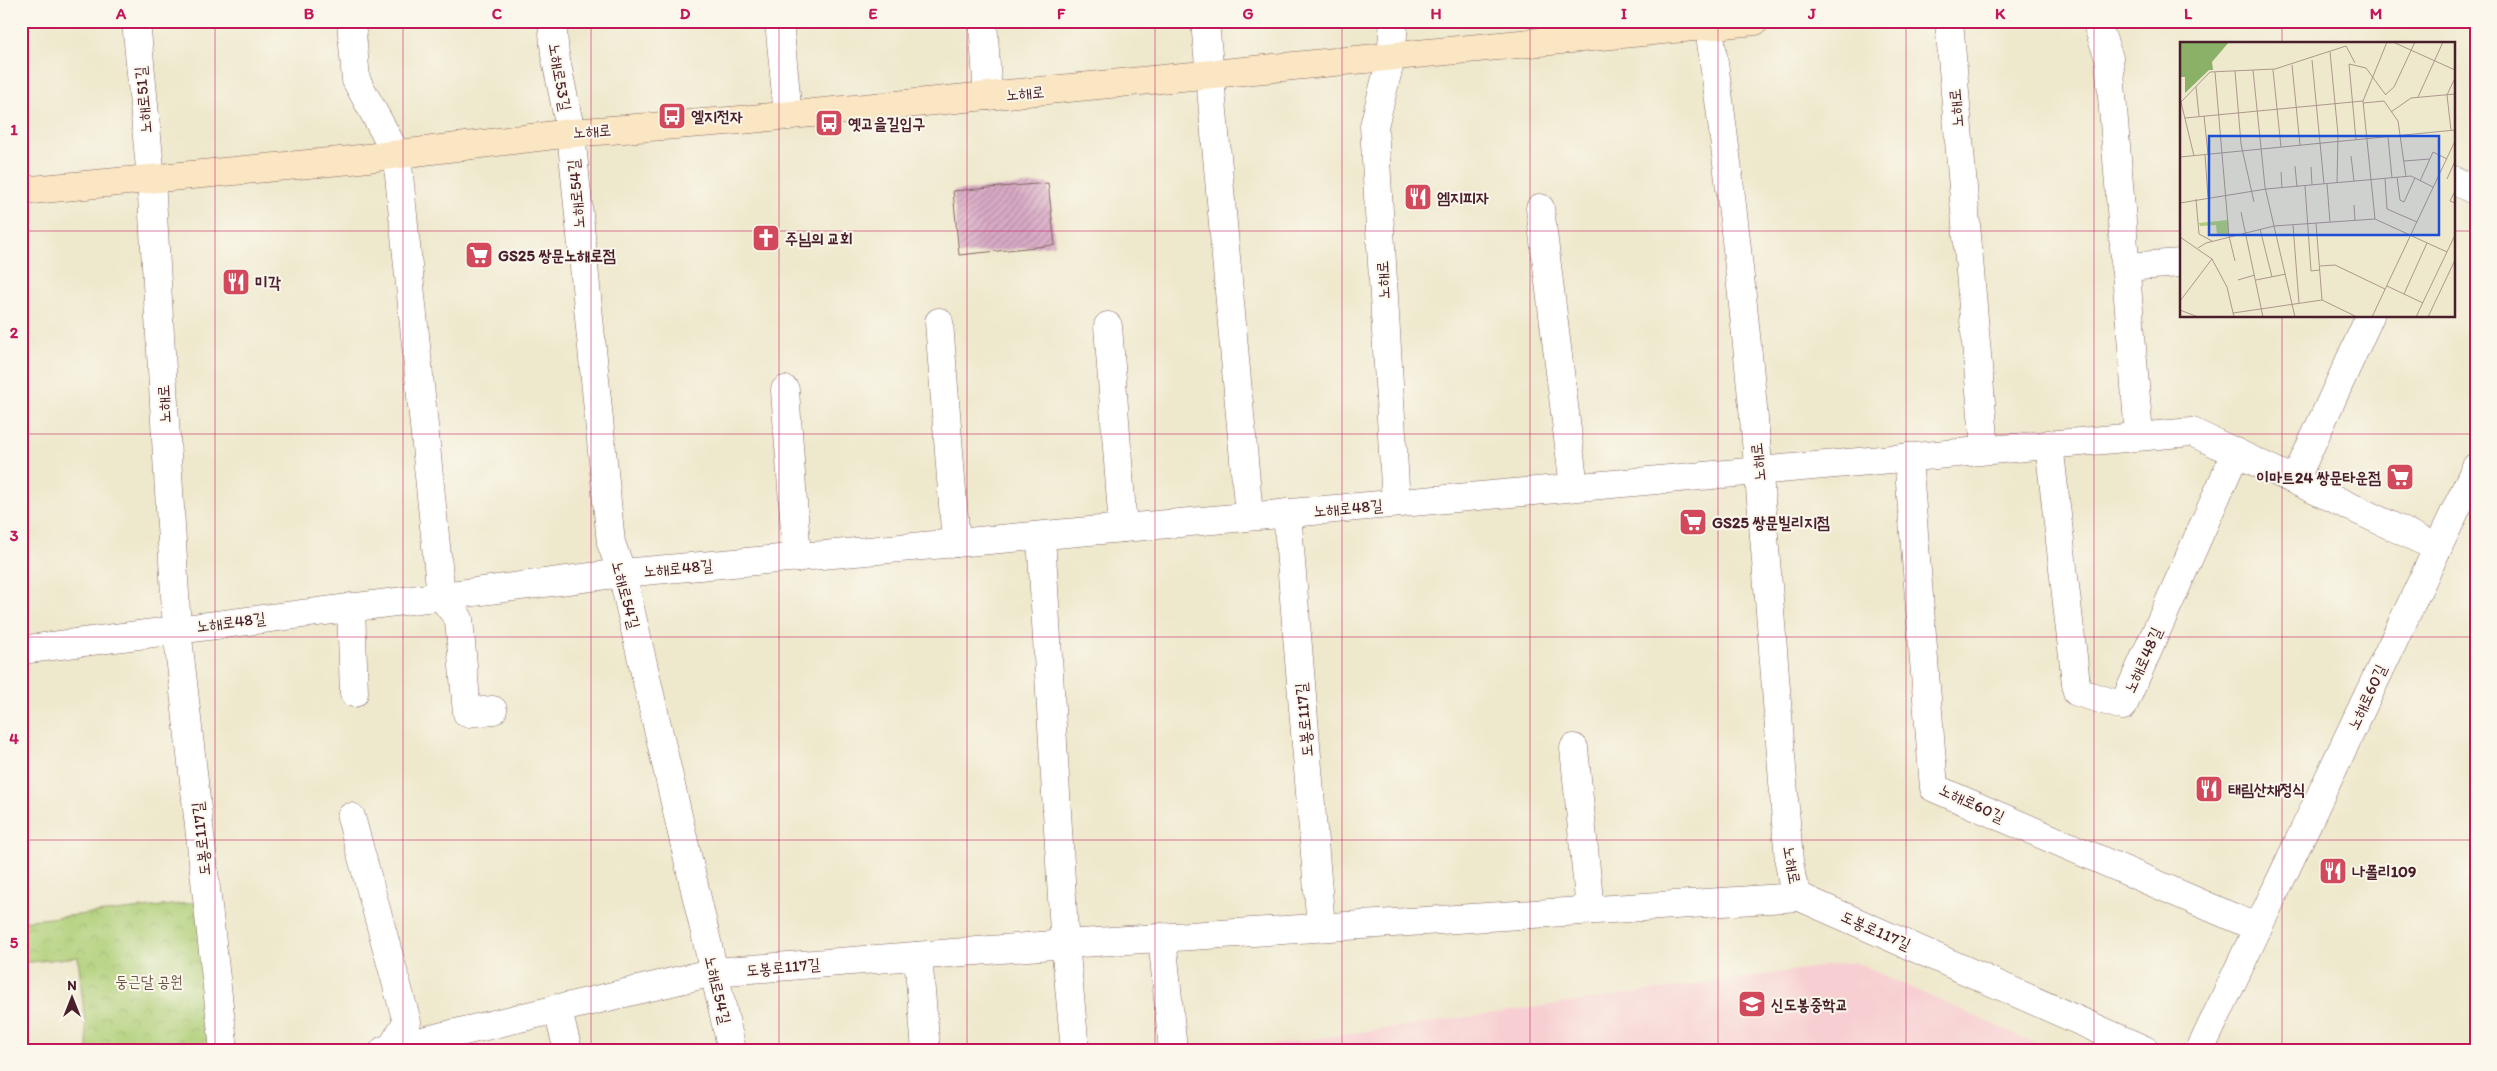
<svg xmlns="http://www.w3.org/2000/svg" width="2497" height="1071" viewBox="0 0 2497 1071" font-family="Itim,'Poor Story',sans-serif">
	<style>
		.built { fill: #f7cfd2 }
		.park { fill: url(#park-crowns); stroke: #7c7650 }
		.building { fill: url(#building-hatch) }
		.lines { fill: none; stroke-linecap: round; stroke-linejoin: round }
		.street-casing { stroke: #836563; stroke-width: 29 }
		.secondary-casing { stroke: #836563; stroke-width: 29 }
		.street { stroke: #fff; stroke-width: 28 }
		.secondary { stroke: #fbe6c3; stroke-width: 28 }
		.grid { fill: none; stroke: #c2185b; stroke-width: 1; stroke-opacity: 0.55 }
		.labels { text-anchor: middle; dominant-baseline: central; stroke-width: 4; stroke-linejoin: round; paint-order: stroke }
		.street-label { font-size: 16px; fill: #4a1f2b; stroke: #fbf7ec }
		.poi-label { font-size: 16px; font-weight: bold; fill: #4a1f2b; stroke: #fbf7ec; text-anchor: start }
		.park-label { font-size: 16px; fill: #685442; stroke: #fbf7ec }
		.inset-road { fill: none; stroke: #ac988c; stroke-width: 1 }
		.view { fill: #1d4ed8; fill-opacity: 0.15; stroke: #1d4ed8; stroke-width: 2.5 }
		.inset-edge { fill: none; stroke: #4a1f2b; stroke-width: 2.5 }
		.neatline { fill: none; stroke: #c2185b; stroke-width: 2 }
		.grid-label { font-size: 16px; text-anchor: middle; font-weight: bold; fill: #c2185b }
	</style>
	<defs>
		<pattern id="park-crowns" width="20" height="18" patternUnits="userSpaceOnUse" patternTransform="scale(1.25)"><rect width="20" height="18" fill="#aece76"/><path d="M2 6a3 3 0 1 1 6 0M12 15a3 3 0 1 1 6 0" fill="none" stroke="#97b066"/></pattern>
		<pattern id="building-hatch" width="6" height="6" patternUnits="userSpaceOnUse" patternTransform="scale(1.25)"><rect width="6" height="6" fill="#d8aac5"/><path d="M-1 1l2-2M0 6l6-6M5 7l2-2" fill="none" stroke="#b18aa0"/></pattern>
	</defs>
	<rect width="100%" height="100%" fill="#fbf7ec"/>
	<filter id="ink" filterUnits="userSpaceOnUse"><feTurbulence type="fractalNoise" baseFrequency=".02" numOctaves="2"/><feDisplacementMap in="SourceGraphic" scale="10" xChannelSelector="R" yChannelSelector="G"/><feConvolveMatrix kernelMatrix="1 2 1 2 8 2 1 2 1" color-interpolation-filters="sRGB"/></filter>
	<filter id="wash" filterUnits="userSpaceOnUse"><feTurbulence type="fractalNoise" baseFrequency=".0096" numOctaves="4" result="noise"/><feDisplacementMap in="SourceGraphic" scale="20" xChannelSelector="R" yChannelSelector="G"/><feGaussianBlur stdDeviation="1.12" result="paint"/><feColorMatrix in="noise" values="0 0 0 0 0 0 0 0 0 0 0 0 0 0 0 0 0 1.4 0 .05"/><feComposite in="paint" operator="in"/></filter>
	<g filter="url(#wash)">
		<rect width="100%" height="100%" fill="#eee8cc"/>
		<!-- built -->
		<polygon class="built" points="1854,962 2050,1050 1258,1050 1257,1047"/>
		<!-- park -->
		<polygon class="park" points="208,901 224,1050 88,1050 78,957 21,963 21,921"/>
		<g id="blocks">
			<!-- building -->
			<polygon class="building" points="1048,183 1055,245 959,255 953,191"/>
		</g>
	</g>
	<g filter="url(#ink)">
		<use href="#blocks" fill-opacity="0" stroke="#836563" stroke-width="1"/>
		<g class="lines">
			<defs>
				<g id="street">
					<polyline points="136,21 151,179 177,629 224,1050"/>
					<polyline points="351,21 356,80 397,155 441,596 459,619 467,713 493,710"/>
					<polyline points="552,21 555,55 571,133 611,543 622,573 732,1050"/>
					<polyline points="779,21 788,116"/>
					<polyline points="983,21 988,96"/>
					<polyline points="1205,21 1249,516"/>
					<polyline points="1394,21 1391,58 1374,126 1396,503"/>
					<path d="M1708 21C1749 300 1768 582 1789 862L1793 885 1800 897"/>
					<polyline points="1949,21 1985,450"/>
					<polyline points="2096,21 2109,58 2139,436"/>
					<polyline points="2453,180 2476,191"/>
					<polyline points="1540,208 1574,487"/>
					<polyline points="2125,267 2181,263"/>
					<polyline points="939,322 956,543"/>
					<polyline points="1108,326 1123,528"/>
					<polyline points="785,390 797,558"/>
					<polyline points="2049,444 2077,692 2123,706 2236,452"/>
					<polyline points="1908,457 1934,788 2258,928"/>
					<polyline points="2295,480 2370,316"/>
					<polyline points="1287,513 1321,927"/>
					<polyline points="1041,536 1064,932 1075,1050"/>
					<polyline points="351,607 354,693"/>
					<polyline points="21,650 622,573 2192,432 2438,548"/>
					<polyline points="1574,748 1590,910"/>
					<polyline points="351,817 407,1022 390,1050"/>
					<polyline points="1162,937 1173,1050"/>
					<polyline points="918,956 926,1050"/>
					<polyline points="557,1008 568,1050"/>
					<polyline points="384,1050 714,972 1065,944 1800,897 2145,1050"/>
					<polyline points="2200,1050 2476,467"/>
				</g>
				<polyline id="secondary" points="21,191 351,160 571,133 741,120 1755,21"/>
			</defs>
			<!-- street casing -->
			<use href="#street" class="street-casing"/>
			<!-- secondary casing -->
			<use href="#secondary" class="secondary-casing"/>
			<!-- street -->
			<use href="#street" class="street"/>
			<!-- secondary -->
			<use href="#secondary" class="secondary"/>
		</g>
	</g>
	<!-- grid -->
	<path class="grid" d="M215 21V1050M403 21V1050M591 21V1050M779 21V1050M967 21V1050M1155 21V1050M1342 21V1050M1530 21V1050M1718 21V1050M1906 21V1050M2094 21V1050M2282 21V44M21 231H2181M2453 231H2476M2282 316V1050M21 434H2476M21 637H2476M21 840H2476"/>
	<!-- icons -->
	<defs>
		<symbol id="bus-square" viewBox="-11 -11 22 22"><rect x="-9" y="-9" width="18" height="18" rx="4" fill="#d1495b" stroke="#fbf7ec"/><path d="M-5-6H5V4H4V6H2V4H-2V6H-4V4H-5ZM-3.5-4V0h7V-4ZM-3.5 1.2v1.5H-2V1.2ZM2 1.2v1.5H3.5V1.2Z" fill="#fff"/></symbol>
		<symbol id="restaurant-square" viewBox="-11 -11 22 22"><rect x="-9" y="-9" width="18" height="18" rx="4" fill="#d1495b" stroke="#fbf7ec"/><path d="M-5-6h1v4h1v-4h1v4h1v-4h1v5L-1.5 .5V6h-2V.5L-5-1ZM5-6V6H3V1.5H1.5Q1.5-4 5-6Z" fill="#fff"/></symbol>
		<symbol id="church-square" viewBox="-11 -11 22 22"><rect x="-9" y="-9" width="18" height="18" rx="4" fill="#d1495b" stroke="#fbf7ec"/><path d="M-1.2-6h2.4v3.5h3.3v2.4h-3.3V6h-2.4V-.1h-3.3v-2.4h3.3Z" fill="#fff"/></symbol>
		<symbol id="supermarket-square" viewBox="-11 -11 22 22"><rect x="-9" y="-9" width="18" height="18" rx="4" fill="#d1495b" stroke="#fbf7ec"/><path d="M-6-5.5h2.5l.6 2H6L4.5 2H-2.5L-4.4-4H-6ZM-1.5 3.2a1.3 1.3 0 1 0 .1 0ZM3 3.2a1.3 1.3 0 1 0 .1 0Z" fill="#fff"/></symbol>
		<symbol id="school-square" viewBox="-11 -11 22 22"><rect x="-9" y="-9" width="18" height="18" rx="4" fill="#d1495b" stroke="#fbf7ec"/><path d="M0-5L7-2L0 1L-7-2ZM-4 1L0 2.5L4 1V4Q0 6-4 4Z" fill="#fff"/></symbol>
	</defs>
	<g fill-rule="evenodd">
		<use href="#bus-square" x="656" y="100" width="32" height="32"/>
		<use href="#bus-square" x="813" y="107" width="32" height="32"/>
		<use href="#restaurant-square" x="1402" y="181" width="32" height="32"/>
		<use href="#church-square" x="750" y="222" width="32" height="32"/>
		<use href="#supermarket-square" x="463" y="239" width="32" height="32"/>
		<use href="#restaurant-square" x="220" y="266" width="32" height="32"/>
		<use href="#supermarket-square" x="2384" y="461" width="32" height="32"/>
		<use href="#supermarket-square" x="1677" y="506" width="32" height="32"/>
		<use href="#restaurant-square" x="2193" y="773" width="32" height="32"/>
		<use href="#restaurant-square" x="2317" y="855" width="32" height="32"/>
		<use href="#school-square" x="1736" y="988" width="32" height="32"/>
	</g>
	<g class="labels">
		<!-- street labels -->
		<g class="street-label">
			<text transform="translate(560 77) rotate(80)">노해로53길</text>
			<text transform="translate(1025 93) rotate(-5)">노해로</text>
			<text transform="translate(143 100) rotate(-95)">노해로51길</text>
			<text transform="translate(1956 108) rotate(-95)">노해로</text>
			<text transform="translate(592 131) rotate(-4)">노해로</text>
			<text transform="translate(576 194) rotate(-95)">노해로54길</text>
			<text transform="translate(1383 280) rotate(-93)">노해로</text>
			<text transform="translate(164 404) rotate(-93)">노해로</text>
			<text transform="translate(1758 462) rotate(-96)">노해로</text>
			<text transform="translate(1348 508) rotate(-5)">노해로48길</text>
			<text transform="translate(678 568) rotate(-5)">노해로48길</text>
			<text transform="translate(626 595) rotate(75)">노해로54길</text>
			<text transform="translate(231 622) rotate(-7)">노해로48길</text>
			<text transform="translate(2143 660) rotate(-66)">노해로48길</text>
			<text transform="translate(2367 697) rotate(-65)">노해로60길</text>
			<text transform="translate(1304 720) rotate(-95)">도봉로117길</text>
			<text transform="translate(1972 803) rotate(25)">노해로60길</text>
			<text transform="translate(201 839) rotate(-96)">도봉로117길</text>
			<text transform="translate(1792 865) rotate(80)">노해로</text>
			<text transform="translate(1876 930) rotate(24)">도봉로117길</text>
			<text transform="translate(783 967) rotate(-5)">도봉로117길</text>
			<text transform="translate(718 990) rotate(77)">노해로54길</text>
		</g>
		<!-- poi labels -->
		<g class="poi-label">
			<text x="691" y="116">엘지전자</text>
			<text x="848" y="123">옛고을길입구</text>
			<text x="1437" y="197">엠지피자</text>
			<text x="785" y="238">주님의 교회</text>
			<text x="498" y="255">GS25 쌍문노해로점</text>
			<text x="255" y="282">미각</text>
			<text x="2381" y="477" text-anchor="end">이마트24 쌍문타운점</text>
			<text x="1712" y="522">GS25 쌍문빌리지점</text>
			<text x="2228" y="789">태림산채정식</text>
			<text x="2352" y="871">나폴리109</text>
			<text x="1771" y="1004">신도봉중학교</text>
		</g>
		<!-- park labels -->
		<g class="park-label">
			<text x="149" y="981">둥근달 공원</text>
		</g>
	</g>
	<!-- overview -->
	<g transform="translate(2180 42)">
		<rect width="275" height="275" fill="#eee8cc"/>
		<path d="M0 0H49L32 20 33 28H29L5 51V35H0Z" fill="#8ab167"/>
		<path d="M48 178 49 193 37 194 36 183 20 184 19 181Z" fill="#aece76"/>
		<path class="inset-road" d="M213 0 275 28M150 10 158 92 157 141M132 18 144 142M112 23 120 103M73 28 85 145 115 275M93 28 101 105M55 29 61 102 74 160M35 30 49 194 55 219M16 45 19 74M205 53 214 45 235 0M238 55 263 0M204 59 218 79 226 135M183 61 204 59M211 70 231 56 275 52M24 74 28 112M5 76 183 59M271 88 267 53 275 36M208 95 212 136M176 98 169 22 186 26 205 52M25 113 28 155M14 114 1 60 30 30 95 27 166 4 175 21M171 114 174 139M0 115 275 88M224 119 250 117M115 124 117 145M131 125 132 143M101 130 102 146M217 135 220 158 224 160 235 136M205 137 207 167 237 180M267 137 275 119M240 139 253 110 267 117M147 142 150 180M125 144 131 229 140 228M275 149 270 159 275 161M16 157 19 192 32 199M0 161 86 147 231 134 253 145M174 163 175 178M61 170 83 275M195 177 183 59 207 0M136 181 142 258M113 183 119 261M80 187 92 235M0 195 32 217 47 245 54 275M18 206 26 201 94 184 195 177 267 210M140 224 155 223 205 247M58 238 75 233M76 238 106 232M207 244 243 261M224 252 247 201M0 259 32 217M0 268 18 275M53 271 142 258 177 275M192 275 275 99M236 275 275 193M248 275 275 218"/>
		<path class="view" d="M29 94H259V193H29Z"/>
		<rect width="275" height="275" class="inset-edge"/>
	</g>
	<!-- margin -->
	<rect width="2497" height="1071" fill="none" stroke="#fbf7ec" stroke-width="55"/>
	<!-- north arrow -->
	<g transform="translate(72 998)" stroke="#fbf7ec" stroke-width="4" paint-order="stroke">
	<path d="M0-4L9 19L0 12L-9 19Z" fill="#4a1f2b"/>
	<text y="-8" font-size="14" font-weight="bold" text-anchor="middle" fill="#4a1f2b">N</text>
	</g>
	<rect x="28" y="28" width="2442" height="1016" class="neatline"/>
	<g class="grid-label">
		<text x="121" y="19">A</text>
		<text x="309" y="19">B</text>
		<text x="497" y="19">C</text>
		<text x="685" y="19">D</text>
		<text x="873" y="19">E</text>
		<text x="1061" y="19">F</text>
		<text x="1248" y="19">G</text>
		<text x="1436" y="19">H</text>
		<text x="1624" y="19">I</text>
		<text x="1812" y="19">J</text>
		<text x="2000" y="19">K</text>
		<text x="2188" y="19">L</text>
		<text x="2376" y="19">M</text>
		<text x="14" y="135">1</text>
		<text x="14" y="338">2</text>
		<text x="14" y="541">3</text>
		<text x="14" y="744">4</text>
		<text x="14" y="948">5</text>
	</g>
</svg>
